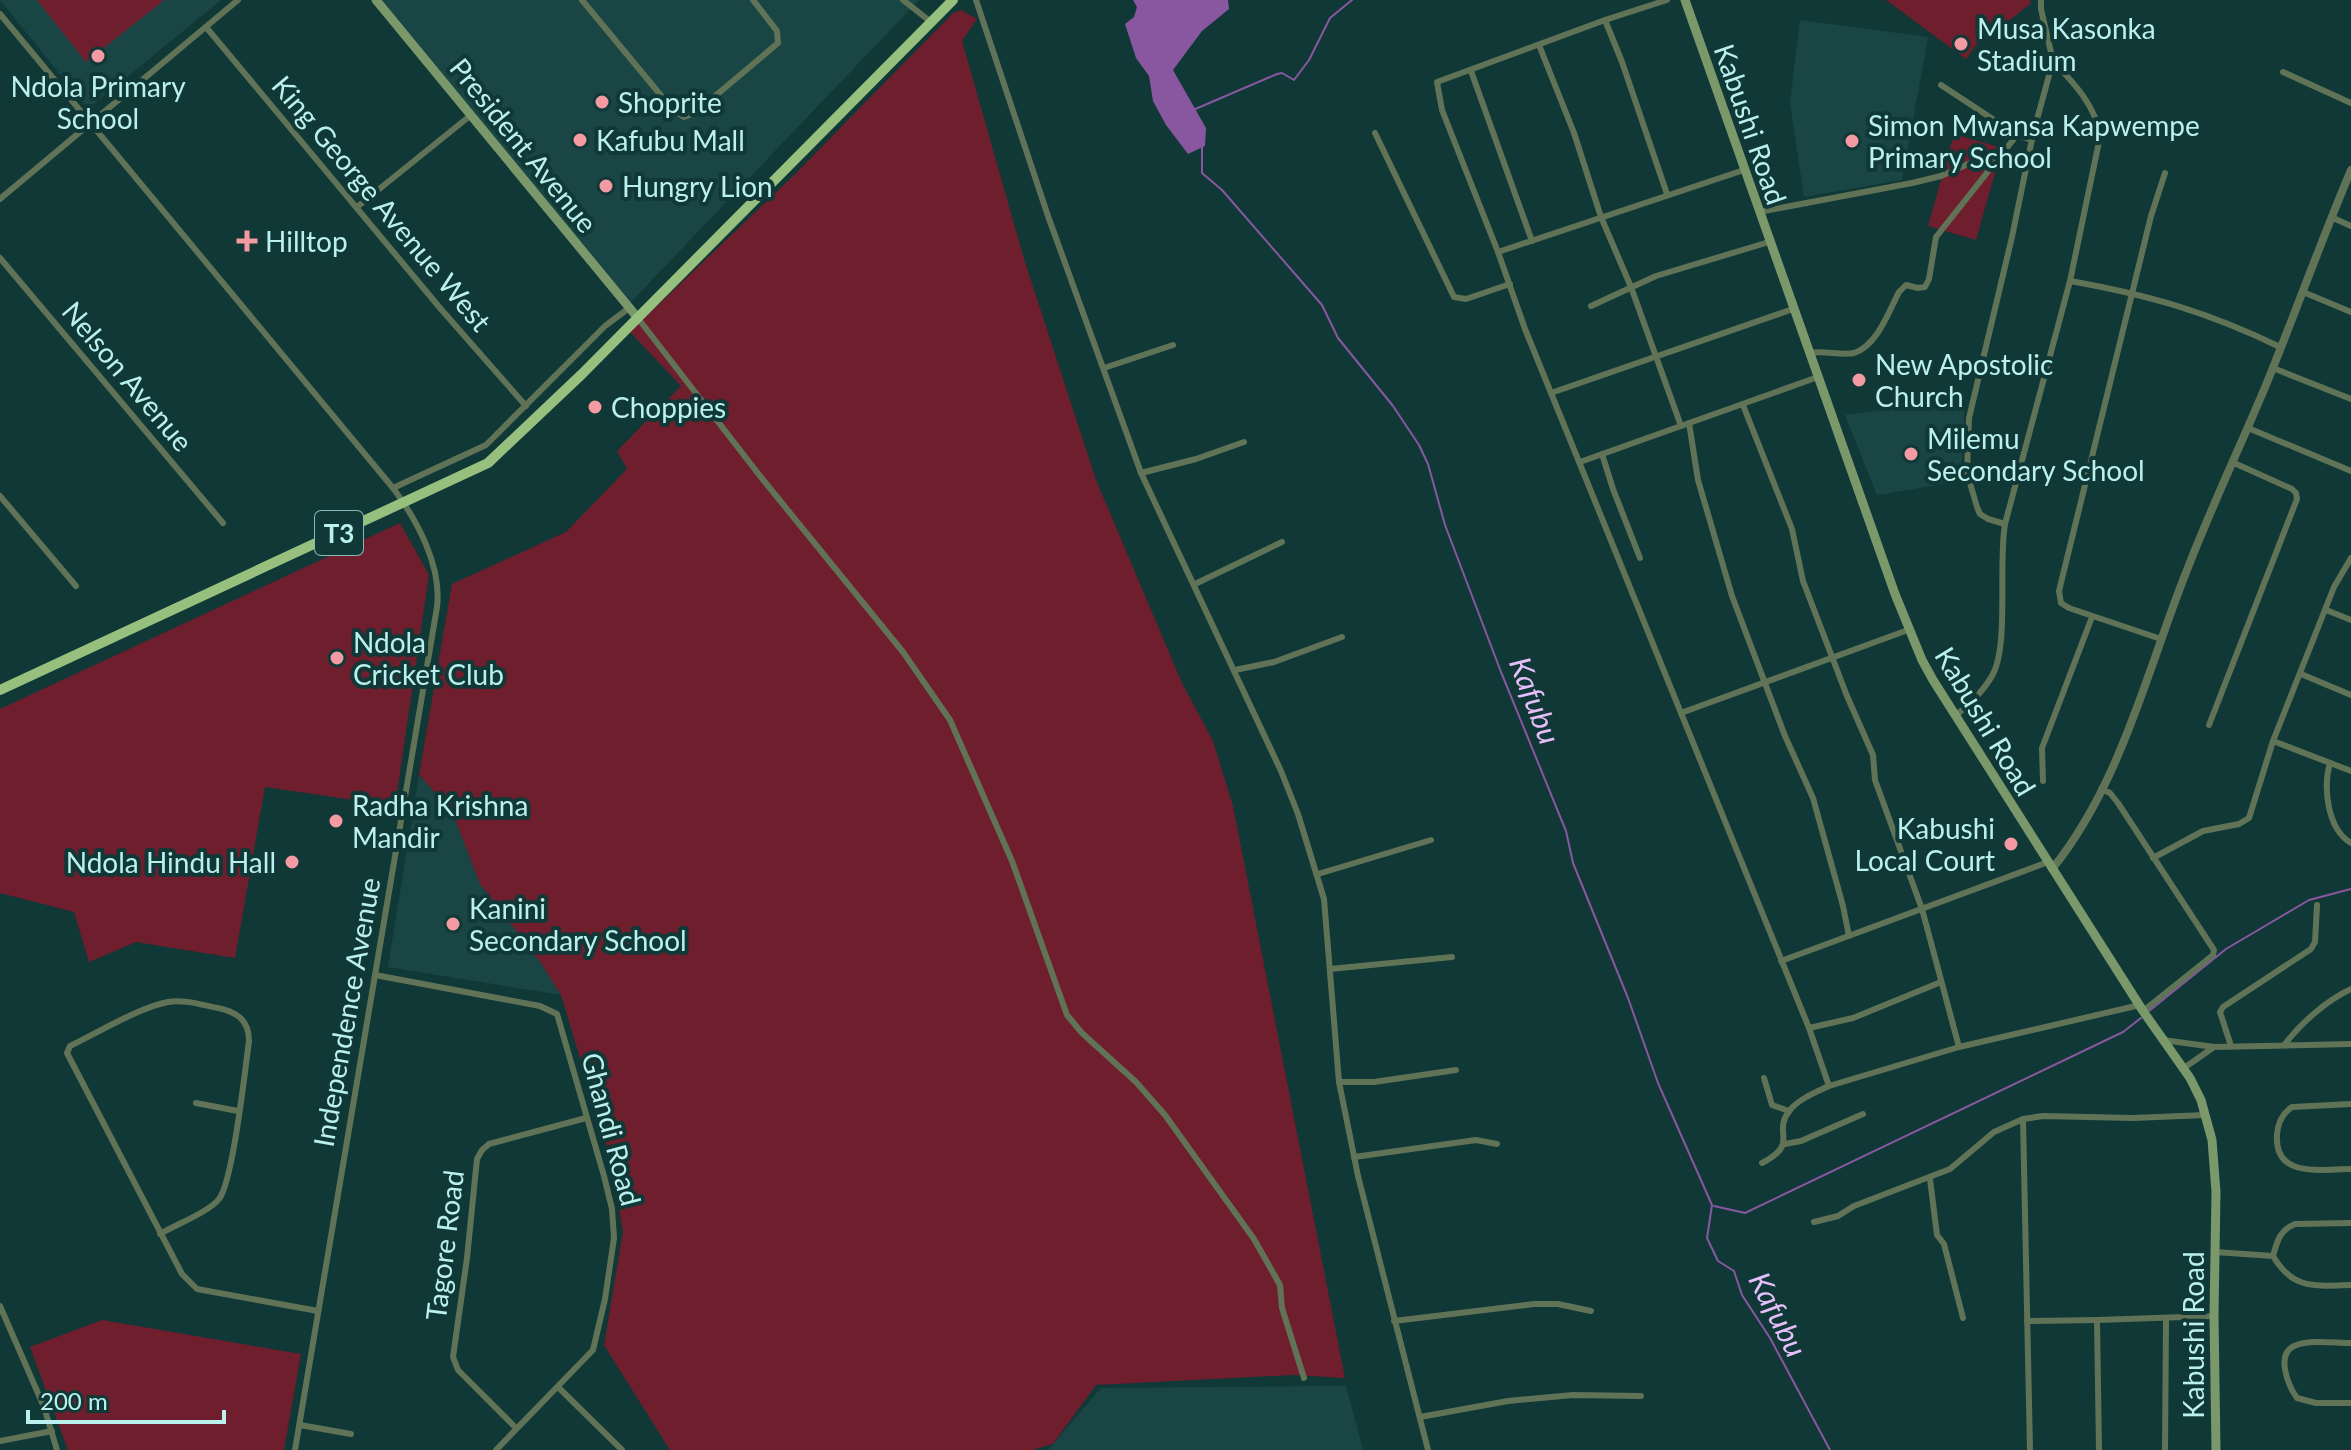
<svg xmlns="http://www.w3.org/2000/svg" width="2351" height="1450" viewBox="0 0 2351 1450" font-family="Lato,sans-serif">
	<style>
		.built { fill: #194645 }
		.green { fill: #6f1e2d }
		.water { fill: #88579f }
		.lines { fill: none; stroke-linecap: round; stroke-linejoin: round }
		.stream { stroke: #88579f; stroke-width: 2 }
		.minor { stroke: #617356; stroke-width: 6 }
		.tertiary { stroke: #617356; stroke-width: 8 }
		.secondary { stroke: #7a9869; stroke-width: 9 }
		.trunk { stroke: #97c07e; stroke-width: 10 }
		.poi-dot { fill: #f49aa2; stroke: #103837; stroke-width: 3 }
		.labels { text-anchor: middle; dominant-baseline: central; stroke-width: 8; stroke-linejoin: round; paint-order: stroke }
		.shield { fill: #103837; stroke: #87b9b7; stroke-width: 2 }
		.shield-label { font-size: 26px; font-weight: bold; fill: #baf0ee }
		.poi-label { font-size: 28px; fill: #baf0ee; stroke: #103837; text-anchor: start }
		.street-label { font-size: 28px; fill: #baf0ee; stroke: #103837 }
		.water-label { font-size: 30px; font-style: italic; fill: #e5befa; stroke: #103837 }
	</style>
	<rect width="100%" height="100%" fill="#103837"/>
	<!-- built -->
	<g class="built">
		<polygon points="0,0 221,0 88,109"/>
		<polygon points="382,0 919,0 630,303"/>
		<polygon points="1800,20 1928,37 1902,180 1804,197 1790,103"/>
		<polygon points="1965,398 1961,481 1877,495 1845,415"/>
		<polygon points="419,775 452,811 480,884 541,963 561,995 388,967"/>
		<polygon points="1346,1386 1363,1450 1048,1450 1101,1388"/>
	</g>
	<!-- green -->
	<g class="green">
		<polygon points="37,0 162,0 163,1 86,62"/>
		<polygon points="1886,0 2030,0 2031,3 1999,29 1991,24 1966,59"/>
		<polygon points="961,10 977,19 962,41 1024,259 1096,480 1182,683 1213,741 1233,806 1345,1378 1293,1375 1096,1385 1053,1444 1032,1450 670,1450 604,1345 623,1232 610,1157 561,995 541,963 480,884 452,811 419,775 452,584 566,532 627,469 617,451 681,386 630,332 794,175 953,13"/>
		<polygon points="1954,134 2002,148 1976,240 1928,226"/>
		<polygon points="400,523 429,575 395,806 265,787 235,958 136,942 89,962 74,912 0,893 0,709"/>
		<polygon points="102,1320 301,1354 284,1450 68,1450 30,1347"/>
	</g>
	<!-- water -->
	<polygon class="water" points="1133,0 1228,0 1229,9 1202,31 1173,70 1206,128 1205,146 1188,154 1166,125 1153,101 1149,76 1136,58 1125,24 1134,17 1137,7"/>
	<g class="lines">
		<!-- stream -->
		<g class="stream">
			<polyline points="1193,110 1277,74 1282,73 1294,80 1309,60 1330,18 1352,0"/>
			<polyline points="1202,146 1202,173 1222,190 1322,305 1338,338 1393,406 1419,445 1428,464 1445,525 1501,672 1566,831 1573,863 1628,998 1658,1083 1712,1205 1707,1238 1718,1261 1734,1271 1742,1295 1770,1338 1830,1450"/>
			<polyline points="2149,1011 2226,949 2309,900 2351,889"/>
			<polyline points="1714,1206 1745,1213 2123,1032 2141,1018"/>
		</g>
		<!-- minor -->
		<g class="minor">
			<polyline points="582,0 673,110 684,117 695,113 778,43 777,31 753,0"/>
			<polyline points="903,0 931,22"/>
			<polyline points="976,0 1048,216 1141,473 1281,771 1298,814 1324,899 1339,1082 1358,1176 1428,1450"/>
			<path d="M2041 0V9L2053 61 2033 134 2012 237 1969 418 1967 473 1977 507 1980 514 1988 519 2005 524 2070 281 2100 137C2097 107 2073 82 2053 61"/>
			<path d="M0 14 393 488C417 520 442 566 437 607L295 1450"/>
			<polyline points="1605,20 1622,62 1667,194"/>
			<polyline points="206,27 440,308 526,406"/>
			<polyline points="1539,45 1574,133 1601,217 1631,287 1681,426"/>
			<polyline points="1471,71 1532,241"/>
			<polyline points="2283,72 2351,103"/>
			<polyline points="1941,85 2017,135 2032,140"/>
			<polyline points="1375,133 1454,297 1466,299 1510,284"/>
			<polyline points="1744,170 1498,252 1525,329 1809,1028 1829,1086 1959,1047 2140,1005"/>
			<polyline points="0,199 238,0"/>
			<polyline points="357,207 471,115"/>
			<polyline points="1759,212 1912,183 1941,176 1986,156 1998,157"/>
			<polyline points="2331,217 2351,226"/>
			<polyline points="1498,252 1442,110 1437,82 1605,20 1667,0"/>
			<polyline points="0,258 223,523"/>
			<path d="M2070 281C2149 295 2208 312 2280 347"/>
			<polyline points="2303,292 2351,312"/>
			<polyline points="1591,306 1656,276 1769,242"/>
			<polyline points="637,317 760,476 903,652 950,720 1012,861 1067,1015 1082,1033 1136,1082 1165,1115 1254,1239 1280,1285 1282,1308 1304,1378"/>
			<path d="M1809 353C1824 350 1841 356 1854 353 1877 346 1889 311 1899 292L1906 285 1918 288 1925 287 1929 279 1936 237 2017 135"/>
			<polyline points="1104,368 1173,345"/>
			<polyline points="2273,368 2351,399"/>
			<polyline points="1551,393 1793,309"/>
			<polyline points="1743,405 1792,529 1803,581 1847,696 1873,755 1875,780 1922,909 1959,1047"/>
			<polyline points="1689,423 1698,480 1732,596 1785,736 1813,798 1843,906 1849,936"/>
			<polyline points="2248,428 2351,471"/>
			<polyline points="1602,454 1613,489 1640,558"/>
			<polyline points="1580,462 1818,377"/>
			<polyline points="1141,473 1196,459 1244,442"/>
			<polyline points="393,488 486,445 605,326 629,308"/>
			<polyline points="0,496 76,586"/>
			<polyline points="1195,584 1282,542"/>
			<polyline points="2326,610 2351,620"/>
			<polyline points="2161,639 2069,608 2061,603 2059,591 2151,216 2165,173"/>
			<polyline points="1235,670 1274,662 1342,637"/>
			<polyline points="2301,674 2351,695"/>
			<polyline points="1681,713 1908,630"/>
			<path d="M1955 716C1970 704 1984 691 1993 674 2009 643 1998 564 2005 524"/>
			<polyline points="2209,725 2297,499 2296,493 2292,489 2232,462"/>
			<polyline points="2273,741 2351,771"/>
			<path d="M2330 763C2323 787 2327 829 2351 843"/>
			<polyline points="2043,781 2042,748 2092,617"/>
			<polyline points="2101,789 2110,793 2118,803 2214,950 2213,955 2143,1011"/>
			<polyline points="2153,858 2203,831 2239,824 2249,818 2273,741 2334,587 2351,558"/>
			<polyline points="1318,874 1431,840"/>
			<polyline points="1781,961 2048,862"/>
			<polyline points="1330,969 1452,957"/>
			<polyline points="375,975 540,1006 557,1014 604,1176 612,1209 614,1238 605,1299 593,1350 496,1450"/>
			<polyline points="1809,1028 1853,1018 1941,982"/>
			<polyline points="2163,1040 2214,1047 2351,1044"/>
			<path d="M2285 1044C2302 1022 2326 1001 2351 989"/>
			<polyline points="2231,1046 2220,1012 2223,1007 2311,949 2315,942 2317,905"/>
			<polyline points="2184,1068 2214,1047"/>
			<polyline points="1764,1078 1772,1105 1789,1111"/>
			<polyline points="1339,1082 1374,1082 1456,1070"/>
			<polyline points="196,1103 238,1111"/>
			<path d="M2351 1104 2292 1107C2283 1113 2278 1122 2277 1134 2274 1179 2320 1169 2351 1169"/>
			<polyline points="1785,1144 1801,1141 1863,1114"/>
			<polyline points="1354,1157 1476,1140 1497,1144"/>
			<path d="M1762 1163C1801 1143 1771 1133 1790 1110 1799 1099 1816 1092 1829 1086"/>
			<polyline points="1930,1179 1937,1235 1944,1244 1963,1318"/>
			<polyline points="1814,1222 1838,1216 1854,1206 1950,1169 1994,1132 2023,1119"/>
			<path d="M2351 1223 2295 1224C2280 1230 2277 1241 2273 1256 2293 1290 2315 1286 2351 1285"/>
			<path d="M160 1234C175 1225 209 1212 219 1199 233 1181 245 1070 249 1041 249 1020 237 1012 218 1008 202 1005 184 999 168 1002 140 1007 97 1033 70 1046L67 1053 182 1274 197 1289 318 1311"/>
			<polyline points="2215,1252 2273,1256"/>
			<polyline points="0,1306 44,1407 57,1450"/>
			<polyline points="1394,1321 1534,1304 1558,1304 1591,1311"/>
			<polyline points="2027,1321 2097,1320"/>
			<path d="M2351 1343C2334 1343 2309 1339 2294 1346 2275 1355 2289 1387 2297 1398L2316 1403H2351"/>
			<polyline points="558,1387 622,1450"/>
			<polyline points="1420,1417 1508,1401 1573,1395 1641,1396"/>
			<polyline points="300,1425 351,1434"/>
			<polyline points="515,1427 458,1370 453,1357 467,1258 477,1159 482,1150 489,1144 586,1118"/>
			<polyline points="0,1441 52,1431"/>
			<polyline points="2030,1450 2023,1119 2043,1116 2133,1118 2206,1115"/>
			<polyline points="2099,1450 2097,1320 2214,1316"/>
			<polyline points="2165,1450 2166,1319"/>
		</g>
		<!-- tertiary -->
		<path class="tertiary" d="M2052 869C2121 784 2147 670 2187 570 2211 508 2240 447 2266 385 2295 314 2321 241 2351 170"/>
		<!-- secondary -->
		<g class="secondary">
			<polyline points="376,0 637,317"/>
			<polyline points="1685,0 1895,594 1922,660 1933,680 2143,1011 2190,1078 2201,1100 2212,1140 2216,1192 2214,1316 2216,1450"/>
		</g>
		<!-- trunk -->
		<polyline class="trunk" points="0,690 488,463 582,374 953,0"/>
	</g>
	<!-- markers -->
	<g class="poi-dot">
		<circle cx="1961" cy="44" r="8"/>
		<circle cx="98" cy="56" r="8"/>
		<circle cx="602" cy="102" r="8"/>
		<circle cx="580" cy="140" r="8"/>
		<circle cx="1852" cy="141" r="8"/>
		<circle cx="606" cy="186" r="8"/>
		<path d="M243 229h8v8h8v8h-8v8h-8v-8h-8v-8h8z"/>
		<circle cx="1859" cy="380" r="8"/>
		<circle cx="595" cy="407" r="8"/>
		<circle cx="1911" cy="454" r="8"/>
		<circle cx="337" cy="658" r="8"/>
		<circle cx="336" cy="821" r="8"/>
		<circle cx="2011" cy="844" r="8"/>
		<circle cx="292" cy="862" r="8"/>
		<circle cx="453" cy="924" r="8"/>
	</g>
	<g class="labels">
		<!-- shield labels -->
		<rect class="shield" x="315" y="511" width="48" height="44" rx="6"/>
		<g class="shield-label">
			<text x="339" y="533">T3</text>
		</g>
		<!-- poi labels -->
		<g class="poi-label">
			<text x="1977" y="28">Musa Kasonka<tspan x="1977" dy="32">Stadium</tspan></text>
			<text x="98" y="86" text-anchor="middle">Ndola Primary<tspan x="98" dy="32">School</tspan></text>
			<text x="618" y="102">Shoprite</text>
			<text x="1868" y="125">Simon Mwansa Kapwempe<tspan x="1868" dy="32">Primary School</tspan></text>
			<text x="596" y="140">Kafubu Mall</text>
			<text x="622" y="186">Hungry Lion</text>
			<text x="265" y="241">Hilltop</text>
			<text x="1875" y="364">New Apostolic<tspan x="1875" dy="32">Church</tspan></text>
			<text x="611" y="407">Choppies</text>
			<text x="1927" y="438">Milemu<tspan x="1927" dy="32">Secondary School</tspan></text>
			<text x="353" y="642">Ndola<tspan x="353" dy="32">Cricket Club</tspan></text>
			<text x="352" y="805">Radha Krishna<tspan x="352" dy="32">Mandir</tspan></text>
			<text x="1995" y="828" text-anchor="end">Kabushi<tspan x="1995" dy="32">Local Court</tspan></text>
			<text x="276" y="862" text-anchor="end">Ndola Hindu Hall</text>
			<text x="469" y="908">Kanini<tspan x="469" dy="32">Secondary School</tspan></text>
		</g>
		<!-- street labels -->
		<g class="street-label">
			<text transform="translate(1751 124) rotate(71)">Kabushi Road</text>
			<text transform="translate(524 145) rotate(51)">President Avenue</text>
			<text transform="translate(382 203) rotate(50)">King George Avenue West</text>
			<text transform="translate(128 376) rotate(50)">Nelson Avenue</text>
			<text transform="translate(1986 721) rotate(59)">Kabushi Road</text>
			<text transform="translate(346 1012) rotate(-80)">Independence Avenue</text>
			<text transform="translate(612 1129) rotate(75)">Ghandi Road</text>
			<text transform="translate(444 1245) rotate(-83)">Tagore Road</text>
			<text transform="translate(2193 1335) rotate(-90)">Kabushi Road</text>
		</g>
		<!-- water labels -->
		<g class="water-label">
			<text transform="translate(1536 700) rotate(69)">Kafubu</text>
			<text transform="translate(1779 1314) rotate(63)">Kafubu</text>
		</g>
	</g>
	<!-- scale -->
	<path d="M28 1410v12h196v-12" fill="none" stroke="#baf0ee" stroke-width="4"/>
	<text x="40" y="1410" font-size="24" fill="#baf0ee" stroke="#103837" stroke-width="6" paint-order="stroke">200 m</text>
</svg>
